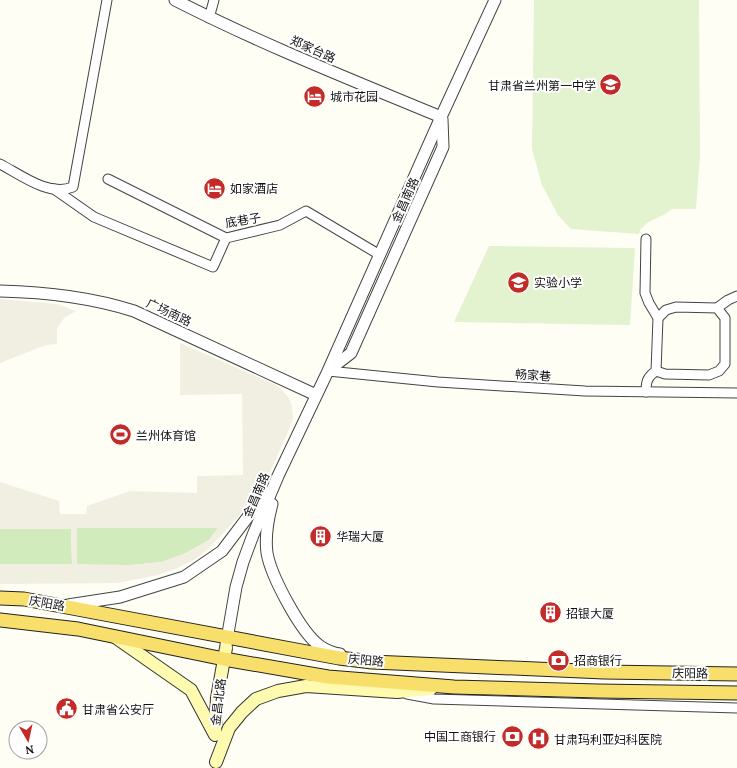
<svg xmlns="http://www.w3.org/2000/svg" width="737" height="768" viewBox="0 0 737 768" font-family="Lora,'Noto Sans SC',serif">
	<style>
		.green { fill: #d2ebbd }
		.pitch { fill: #e3f2cf }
		.plaza { fill: #f1eee2; fill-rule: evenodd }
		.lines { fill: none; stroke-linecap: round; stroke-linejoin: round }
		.minor-casing { stroke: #444; stroke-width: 11 }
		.tertiary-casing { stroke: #444; stroke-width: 13 }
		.secondary-casing { stroke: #333; stroke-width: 14 }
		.primary-casing { stroke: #222; stroke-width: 15 }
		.minor { stroke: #fff; stroke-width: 9 }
		.tertiary { stroke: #fff; stroke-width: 11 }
		.secondary { stroke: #fefbb1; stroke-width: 12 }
		.primary { stroke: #f8df6c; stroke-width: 13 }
		.labels { text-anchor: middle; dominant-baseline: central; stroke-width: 4; stroke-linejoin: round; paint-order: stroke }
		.street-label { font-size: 12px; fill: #111; stroke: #fff }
		.poi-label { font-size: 12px; fill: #111; stroke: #fff; text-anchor: start }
	</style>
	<rect width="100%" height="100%" fill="#fffef5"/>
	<!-- green -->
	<g class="green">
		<polygon points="77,528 218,528 209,540 186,553 162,562 131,565 77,565"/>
		<polygon points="0,529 71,529 72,564 0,564"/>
	</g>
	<!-- pitch -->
	<g class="pitch">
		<polygon points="534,0 699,0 700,155 696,209 672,209 665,214 647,223 640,230 639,234 571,229 558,215 542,185 532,149"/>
		<polygon points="489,246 635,248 630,325 454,322"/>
	</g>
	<!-- plaza -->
	<g class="plaza">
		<polygon points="0,299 57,304 76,311 64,318 57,329 57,344 46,345 0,363"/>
		<path d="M180 343 276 385 283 391 288 397 292 406 293 418 288 432 268 476 257 493 238 517 209 548 196 559 175 569 158 575 117 583 0 584V564H72L71 529H0V482L59 501 60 514H86L87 506 130 491 197 493V476L243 475 242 394 180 395ZM77 528H218L209 540 186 553 162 562 131 565 77 564Z"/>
	</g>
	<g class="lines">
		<defs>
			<g id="minor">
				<polyline points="209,18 214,0"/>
				<path d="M0 164C21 175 49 197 73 187L107 0"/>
				<polyline points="108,179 226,238 280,225 306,211 380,255"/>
				<polyline points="54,189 94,217 213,267 226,238"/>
				<polyline points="717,308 728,300 737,296"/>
				<polyline points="328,371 438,382 585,391 737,393"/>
				<polyline points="656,371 665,374 709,375 719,371 725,364 725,318 717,308 676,307 666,310 658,318"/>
				<path d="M646 392C646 382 647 377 656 371L658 318 649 303 645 293 646 239"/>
				<polyline points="407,694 434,699 737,708"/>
			</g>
			<g id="tertiary">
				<path d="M175 0C261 44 352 80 441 117"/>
				<path d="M0 291C46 292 90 297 134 311L316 395"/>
				<polyline points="329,370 351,353 443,147 442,119"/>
				<path d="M272 504C268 519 265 538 267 553 271 576 301 633 320 646 326 650 333 653 340 654"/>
				<polyline points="68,605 120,597 184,577 222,551 266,493"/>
				<polyline points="226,645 236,587 243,562 253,535 278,476 328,371 441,117 495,0"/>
			</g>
			<g id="secondary">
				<polyline points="115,637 191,690 215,735"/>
				<polyline points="215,733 217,698 226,648"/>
				<polyline points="216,762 229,728 242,712 256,699 278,691 306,686 397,692 431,689"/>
			</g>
			<g id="primary">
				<polyline points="0,598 24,599 339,658 372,662 604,672 737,674"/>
				<polyline points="0,620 78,629 224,659 328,677 454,687 598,691 737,693"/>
			</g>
		</defs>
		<!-- minor casing -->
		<use href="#minor" class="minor-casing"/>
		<!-- tertiary casing -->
		<use href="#tertiary" class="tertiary-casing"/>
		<!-- secondary casing -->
		<use href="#secondary" class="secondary-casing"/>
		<!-- primary casing -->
		<use href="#primary" class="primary-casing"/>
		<!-- minor -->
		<use href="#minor" class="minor"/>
		<!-- tertiary -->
		<use href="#tertiary" class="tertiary"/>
		<!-- secondary -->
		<use href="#secondary" class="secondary"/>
		<!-- primary -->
		<use href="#primary" class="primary"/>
	</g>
	<!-- icons -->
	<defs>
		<symbol id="school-disc" viewBox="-11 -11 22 22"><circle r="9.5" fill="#c22b28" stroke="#fff"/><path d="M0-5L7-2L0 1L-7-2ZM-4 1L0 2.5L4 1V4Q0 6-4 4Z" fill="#fff"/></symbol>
		<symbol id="hotel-disc" viewBox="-11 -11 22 22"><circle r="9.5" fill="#c22b28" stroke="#fff"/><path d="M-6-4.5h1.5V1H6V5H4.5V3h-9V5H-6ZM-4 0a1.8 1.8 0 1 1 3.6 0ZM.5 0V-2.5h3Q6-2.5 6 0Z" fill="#fff"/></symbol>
		<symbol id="stadium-disc" viewBox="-11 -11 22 22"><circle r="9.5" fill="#c22b28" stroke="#fff"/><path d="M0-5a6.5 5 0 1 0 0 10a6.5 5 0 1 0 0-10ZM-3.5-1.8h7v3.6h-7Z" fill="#fff"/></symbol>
		<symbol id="building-disc" viewBox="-11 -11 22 22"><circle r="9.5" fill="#c22b28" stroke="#fff"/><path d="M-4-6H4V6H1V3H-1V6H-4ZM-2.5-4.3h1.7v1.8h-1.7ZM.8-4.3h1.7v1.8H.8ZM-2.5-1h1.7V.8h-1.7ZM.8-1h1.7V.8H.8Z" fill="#fff"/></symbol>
		<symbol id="bank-disc" viewBox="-11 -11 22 22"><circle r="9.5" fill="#c22b28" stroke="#fff"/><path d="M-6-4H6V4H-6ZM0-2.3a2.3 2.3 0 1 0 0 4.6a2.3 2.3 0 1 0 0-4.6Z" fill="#fff"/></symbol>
		<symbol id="civic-disc" viewBox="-11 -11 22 22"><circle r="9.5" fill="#c22b28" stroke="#fff"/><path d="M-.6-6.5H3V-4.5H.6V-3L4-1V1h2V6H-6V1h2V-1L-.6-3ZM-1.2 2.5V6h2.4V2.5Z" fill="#fff"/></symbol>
		<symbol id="hospital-disc" viewBox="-11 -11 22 22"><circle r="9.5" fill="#c22b28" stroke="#fff"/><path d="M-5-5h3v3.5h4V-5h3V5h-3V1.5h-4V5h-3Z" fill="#fff"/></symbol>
	</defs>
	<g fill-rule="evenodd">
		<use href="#school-disc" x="598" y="72" width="25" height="25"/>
		<use href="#hotel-disc" x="302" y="84" width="25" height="25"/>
		<use href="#hotel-disc" x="202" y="176" width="25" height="25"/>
		<use href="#school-disc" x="506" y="270" width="25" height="25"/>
		<use href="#stadium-disc" x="108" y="422" width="25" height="25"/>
		<use href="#building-disc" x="308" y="524" width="25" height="25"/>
		<use href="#building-disc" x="538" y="600" width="25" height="25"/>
		<use href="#bank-disc" x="546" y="648" width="25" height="25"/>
		<use href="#civic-disc" x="54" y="696" width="25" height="25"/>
		<use href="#bank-disc" x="500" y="724" width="25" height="25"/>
		<use href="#hospital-disc" x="526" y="726" width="25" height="25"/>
	</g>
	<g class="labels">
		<!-- street labels -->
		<g class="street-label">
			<text transform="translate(313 49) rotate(24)">郑家台路</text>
			<text transform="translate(405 200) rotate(-66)">金昌南路</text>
			<text transform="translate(243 220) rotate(-10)">底巷子</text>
			<text transform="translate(169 312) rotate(25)">广场南路</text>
			<text transform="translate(533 375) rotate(4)">畅家巷</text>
			<text transform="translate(256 495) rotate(-67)">金昌南路</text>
			<text transform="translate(47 603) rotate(10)">庆阳路</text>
			<text transform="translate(366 660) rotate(5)">庆阳路</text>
			<text transform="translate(690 673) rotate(1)">庆阳路</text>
			<text transform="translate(218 702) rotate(-83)">金昌北路</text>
		</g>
		<!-- poi labels -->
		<g class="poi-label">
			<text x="596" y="85" text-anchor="end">甘肃省兰州第一中学</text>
			<text x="330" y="96">城市花园</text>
			<text x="230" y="188">如家酒店</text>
			<text x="534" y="282">实验小学</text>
			<text x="136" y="435">兰州体育馆</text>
			<text x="336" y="536">华瑞大厦</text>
			<text x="566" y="613">招银大厦</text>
			<text x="574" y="660">招商银行</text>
			<text x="82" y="709">甘肃省公安厅</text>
			<text x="496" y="736" text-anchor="end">中国工商银行</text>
			<text x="554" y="739">甘肃玛利亚妇科医院</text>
		</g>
	</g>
	<!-- north arrow -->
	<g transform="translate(28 740) rotate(171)"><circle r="19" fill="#ffffff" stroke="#a0a0a0"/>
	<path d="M0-3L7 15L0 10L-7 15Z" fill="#c22b28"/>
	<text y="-6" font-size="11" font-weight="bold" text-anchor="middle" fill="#111111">N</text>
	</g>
</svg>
